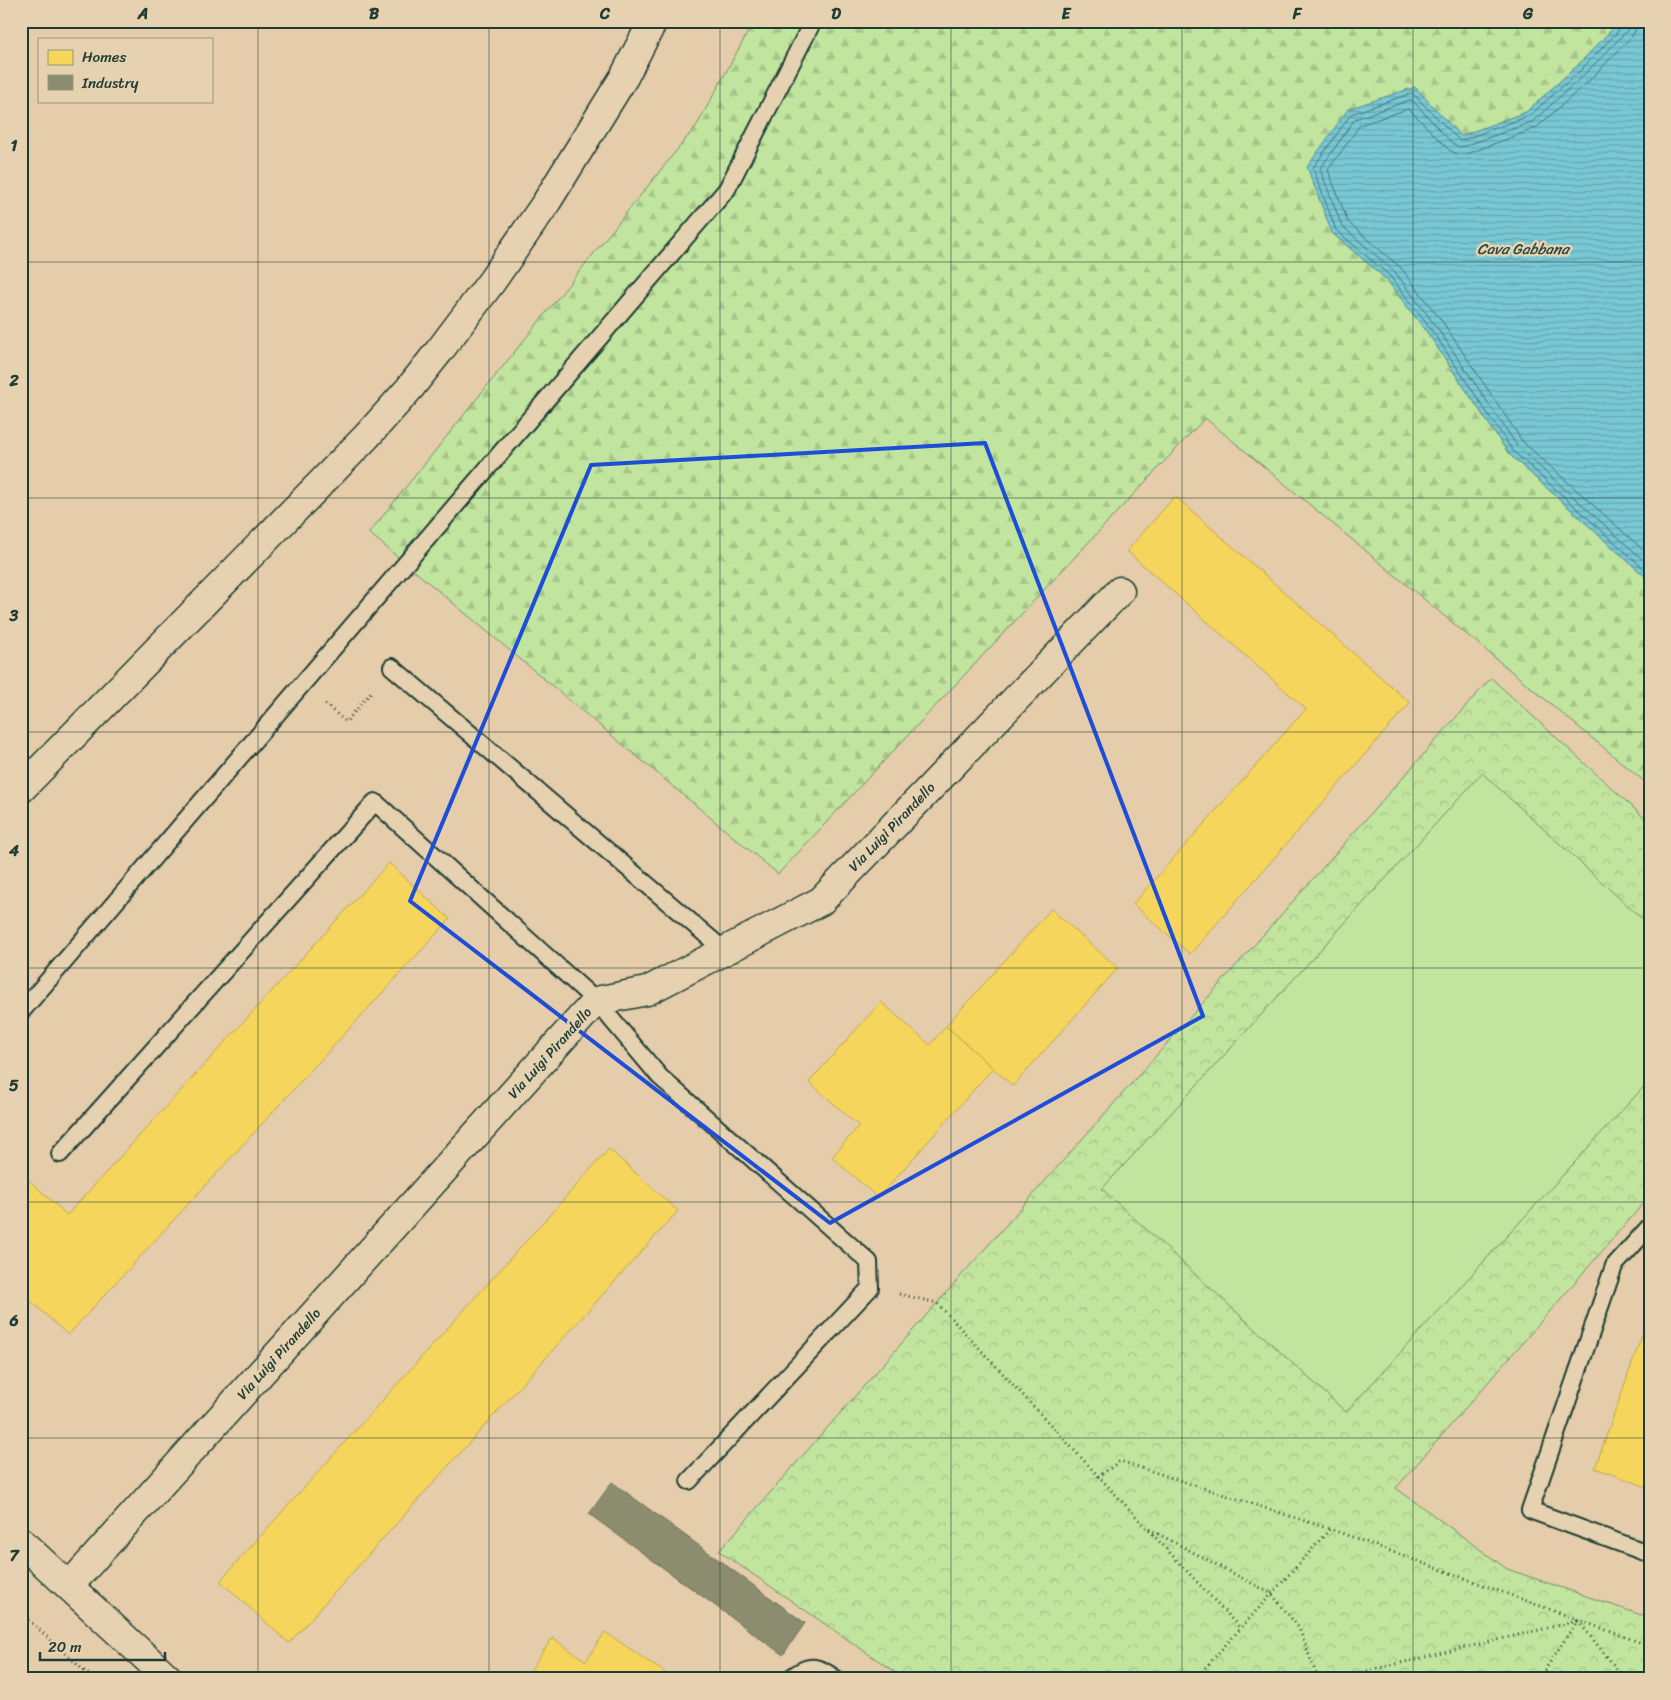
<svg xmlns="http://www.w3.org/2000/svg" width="1671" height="1700" viewBox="0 0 1671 1700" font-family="Sriracha,sans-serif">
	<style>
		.forest { fill: url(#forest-firs); stroke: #709069 }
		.park { fill: url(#park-crowns); stroke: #709069 }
		.pitch { fill: #c1e49e; stroke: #709069 }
		.water { fill: url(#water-rules); stroke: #559095 }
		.homes { fill: #f6d55c; stroke: #b6a750 }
		.industry { fill: #8c8c6e; stroke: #6b745d }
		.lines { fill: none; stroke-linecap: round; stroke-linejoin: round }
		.shore { stroke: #437575; stroke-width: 1 }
		.lane-casing { stroke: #1f3d34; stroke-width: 20 }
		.street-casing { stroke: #1f3d34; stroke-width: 31 }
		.secondary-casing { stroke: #1f3d34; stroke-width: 31 }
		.path { stroke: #1f3d34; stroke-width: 3; stroke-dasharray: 1 4; stroke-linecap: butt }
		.lane { stroke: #e6d2b0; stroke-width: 16 }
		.street { stroke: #e6d2b0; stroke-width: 28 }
		.secondary { stroke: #e6d2b0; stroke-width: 28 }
		.marked { fill: none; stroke: #1d4ed8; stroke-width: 4; stroke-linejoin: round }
		.grid { fill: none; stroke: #1f3d34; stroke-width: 1; stroke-opacity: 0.55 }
		.labels { text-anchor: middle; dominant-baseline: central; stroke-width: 5; stroke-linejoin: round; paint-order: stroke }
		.street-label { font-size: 14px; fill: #1f3d34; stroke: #e6d2b0 }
		.water-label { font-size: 15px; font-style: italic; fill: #284b44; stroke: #e6d2b0 }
		.neatline { fill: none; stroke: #1f3d34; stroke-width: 2 }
		.grid-label { font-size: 16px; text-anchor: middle; font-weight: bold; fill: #1f3d34 }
	</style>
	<defs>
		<pattern id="forest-firs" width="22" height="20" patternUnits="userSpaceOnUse" patternTransform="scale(1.25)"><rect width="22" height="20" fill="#c1e49e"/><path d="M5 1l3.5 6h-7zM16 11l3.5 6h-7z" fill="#a5c489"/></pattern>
		<pattern id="park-crowns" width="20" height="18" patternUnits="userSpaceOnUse" patternTransform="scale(1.25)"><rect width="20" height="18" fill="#c1e49e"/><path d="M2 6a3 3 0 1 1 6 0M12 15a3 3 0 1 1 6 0" fill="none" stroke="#a5c489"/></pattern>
		<pattern id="water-rules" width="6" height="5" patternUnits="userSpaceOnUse" patternTransform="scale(1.25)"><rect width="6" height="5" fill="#79c8d6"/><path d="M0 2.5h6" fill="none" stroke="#63a4ae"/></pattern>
	</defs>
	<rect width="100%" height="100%" fill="#e5ccaa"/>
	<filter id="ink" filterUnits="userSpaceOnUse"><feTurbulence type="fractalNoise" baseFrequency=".02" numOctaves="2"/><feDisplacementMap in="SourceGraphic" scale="10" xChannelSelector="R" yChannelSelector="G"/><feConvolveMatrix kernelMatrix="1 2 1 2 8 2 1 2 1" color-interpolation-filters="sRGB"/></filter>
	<g filter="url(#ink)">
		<!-- forest -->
		<polygon class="forest" points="754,21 1620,21 1577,66 1526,112 1461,136 1332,233 1386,279 1429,335 1509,454 1650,581 1650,786 1205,418 778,874 369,533 697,125"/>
		<!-- park -->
		<polygon class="park" points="1491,678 1650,823 1650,1196 1396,1488 1507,1569 1650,1618 1650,1679 905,1679 719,1551 937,1303"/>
		<!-- pitch -->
		<polygon class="pitch" points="1482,773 1650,926 1650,1080 1346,1412 1102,1189"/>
		<!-- water -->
		<polygon class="water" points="1620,21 1650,21 1650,581 1509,454 1429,335 1386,279 1332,233 1307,167 1348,109 1415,87 1461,136 1526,112 1577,66"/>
		<!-- homes -->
		<g class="homes">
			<polygon points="1175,496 1410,703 1190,954 1133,904 1306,709 1127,551"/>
			<polygon points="389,863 450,919 68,1335 21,1292 21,1173 67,1215"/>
			<polygon points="1051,909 1118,968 1013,1086 946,1026"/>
			<polygon points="881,1002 930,1045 946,1026 993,1068 878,1198 832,1157 859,1126 809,1082"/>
			<polygon points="609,1149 678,1211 289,1643 220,1581"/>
			<polygon points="1650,1313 1650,1488 1595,1468"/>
			<polygon points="605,1632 674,1679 525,1679 552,1638 586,1661"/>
		</g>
		<!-- industry -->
		<polygon class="industry" points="612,1482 805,1623 783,1655 589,1514"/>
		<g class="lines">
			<!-- shore -->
			<g class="shore">
				<polyline points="1623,21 1622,27 1581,70 1529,116 1460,141 1412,93 1351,114 1313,168 1336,230 1390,276 1433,332 1513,451 1650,574"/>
				<polyline points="1630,21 1627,31 1585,74 1532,122 1465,146 1459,147 1452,143 1413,101 1410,100 1355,119 1320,169 1342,226 1395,272 1438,329 1518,447 1650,566"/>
				<polyline points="1637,21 1636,29 1632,36 1590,80 1536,128 1467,154 1457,154 1449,150 1410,110 1408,109 1360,125 1328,170 1348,222 1401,268 1444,324 1523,442 1650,556"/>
			</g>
			<defs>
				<g id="lane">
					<polyline points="392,667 725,951"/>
					<polyline points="21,1012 727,189 813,21"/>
					<polyline points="60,1154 375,802 596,1001 660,1077 869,1262 870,1288 689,1481"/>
					<polyline points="1650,1226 1614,1266 1530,1510 1650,1554"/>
					<path d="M789 1679C809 1664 815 1664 836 1679"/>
				</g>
				<polyline id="street" points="69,1586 596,1001 647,991 821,901 1120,591"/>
				<g id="secondary">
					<polyline points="21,789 367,436 409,389 440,350 492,281 546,203 624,77 653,21"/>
					<polyline points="21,1542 169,1679"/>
				</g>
			</defs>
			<!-- lane casing -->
			<use href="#lane" class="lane-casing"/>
			<!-- street casing -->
			<use href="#street" class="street-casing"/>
			<!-- secondary casing -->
			<use href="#secondary" class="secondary-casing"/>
			<!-- path -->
			<g class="path">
				<polyline points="325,704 346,722 372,691"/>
				<polyline points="899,1294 937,1303 1240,1628"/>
				<polyline points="1098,1477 1120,1461 1330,1529"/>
				<polyline points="1149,1529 1272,1594 1299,1628 1318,1679"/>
				<polyline points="21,1613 93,1679"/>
				<polyline points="1578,1621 1625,1679"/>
				<polyline points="1195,1679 1330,1529 1650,1646"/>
				<polyline points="1333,1679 1577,1621"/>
				<polyline points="1539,1679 1577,1621"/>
			</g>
			<!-- lane -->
			<use href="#lane" class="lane"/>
			<!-- street -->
			<use href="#street" class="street"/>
			<!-- secondary -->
			<use href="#secondary" class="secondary"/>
		</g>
	</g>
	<!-- marked area -->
	<path class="marked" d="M985 443 1203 1016 830 1223 410 901 591 465Z"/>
	<!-- grid -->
	<path class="grid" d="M258 21V1679M489 21V1679M720 21V1679M951 21V1679M1182 21V1679M1413 21V1679M21 262H1650M21 498H1650M21 732H1650M21 968H1650M21 1202H1650M21 1438H1650"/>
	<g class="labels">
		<!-- street labels -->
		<g class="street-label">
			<text transform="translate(892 827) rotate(-46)">Via Luigi Pirandello</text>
			<text transform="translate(550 1053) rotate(-48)">Via Luigi Pirandello</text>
			<text transform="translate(279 1354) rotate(-48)">Via Luigi Pirandello</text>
		</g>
		<!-- water labels -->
		<g class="water-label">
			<text x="1523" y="249">Cava Gabbana</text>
		</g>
	</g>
	<!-- margin -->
	<rect width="1671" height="1700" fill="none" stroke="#e6d2b0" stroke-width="55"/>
	<!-- legend -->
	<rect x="38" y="38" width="175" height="65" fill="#e6d2b0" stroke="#96967e"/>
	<rect x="48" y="50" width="25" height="15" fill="#f6d55c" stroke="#96967e"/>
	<text x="82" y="62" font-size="15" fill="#1f3d34">Homes</text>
	<rect x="48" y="75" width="25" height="15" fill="#8c8c6e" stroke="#96967e"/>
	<text x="82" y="88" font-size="15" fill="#1f3d34">Industry</text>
	<!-- scale -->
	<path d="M40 1652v8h125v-8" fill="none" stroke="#1f3d34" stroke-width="2.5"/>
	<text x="48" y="1652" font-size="15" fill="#1f3d34" stroke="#e6d2b0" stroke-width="4" paint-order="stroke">20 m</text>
	<rect x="28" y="28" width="1616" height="1644" class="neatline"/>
	<g class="grid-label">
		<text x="143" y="19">A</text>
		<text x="374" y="19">B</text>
		<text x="605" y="19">C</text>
		<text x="836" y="19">D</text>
		<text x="1066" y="19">E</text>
		<text x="1297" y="19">F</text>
		<text x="1528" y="19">G</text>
		<text x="14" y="151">1</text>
		<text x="14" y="386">2</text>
		<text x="14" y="621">3</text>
		<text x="14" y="856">4</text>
		<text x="14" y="1091">5</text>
		<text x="14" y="1326">6</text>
		<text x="14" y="1561">7</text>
	</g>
</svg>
